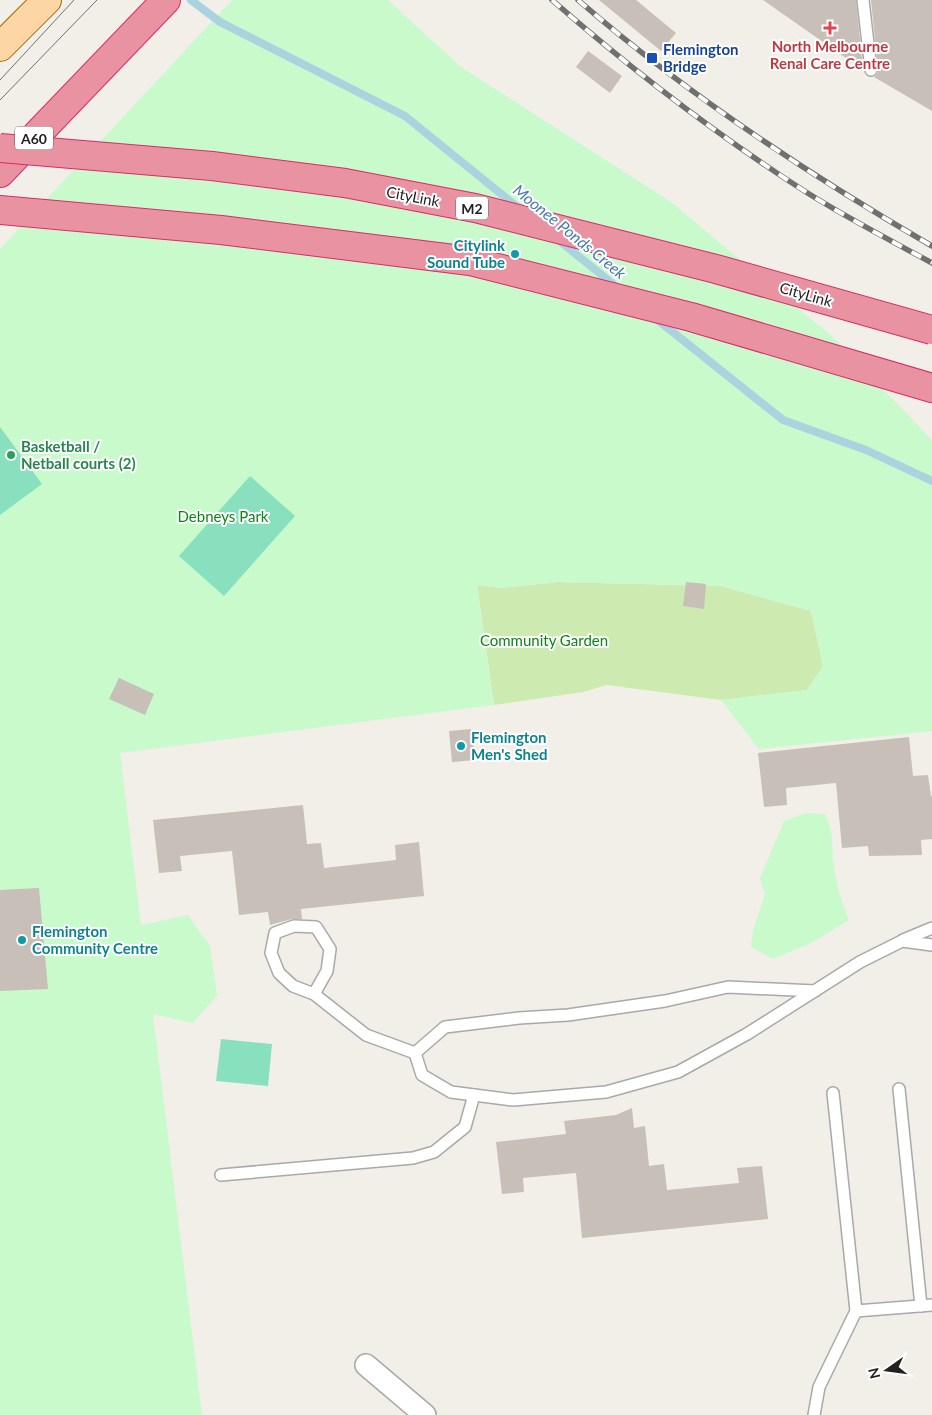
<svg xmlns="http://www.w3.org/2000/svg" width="932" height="1415" viewBox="0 0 932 1415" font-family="Lato,sans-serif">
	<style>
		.grass { fill: #cdebb0 }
		.park { fill: #c8facc }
		.pitch { fill: #88e0be }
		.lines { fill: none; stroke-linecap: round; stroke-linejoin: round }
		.stream { stroke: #aad3df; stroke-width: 8 }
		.building { fill: #c7bfb8 }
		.lane-casing { stroke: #a9a9a9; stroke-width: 14 }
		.street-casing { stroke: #a9a9a9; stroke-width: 24 }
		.primary-casing { stroke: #a06b00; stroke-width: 30 }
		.highway-casing { stroke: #dc2a67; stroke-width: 30 }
		.lane { stroke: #fff; stroke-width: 11 }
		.street { stroke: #fff; stroke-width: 21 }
		.primary { stroke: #fcd6a4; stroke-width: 28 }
		.highway { stroke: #e892a2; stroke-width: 28 }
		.tram { stroke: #707070; stroke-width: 1 }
		.rail-casing { stroke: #707070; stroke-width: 5.5 }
		.rail { stroke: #fff; stroke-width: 4; stroke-dasharray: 11; stroke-linecap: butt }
		.highway-bridge-casing { stroke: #dc2a67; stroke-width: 30; stroke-linecap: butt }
		.highway-bridge { stroke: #e892a2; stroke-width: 28 }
		.health-dot { fill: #e0444e; stroke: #fff; stroke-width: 2 }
		.transit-dot { fill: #1a4fb4; stroke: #fff; stroke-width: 2 }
		.culture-dot { fill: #0f9aa8; stroke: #fff; stroke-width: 2 }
		.leisure-dot { fill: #2e9e5b; stroke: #fff; stroke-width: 2 }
		.labels { text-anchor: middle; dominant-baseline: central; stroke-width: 4; stroke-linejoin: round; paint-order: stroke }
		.shield { fill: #fff; stroke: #646464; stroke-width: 1 }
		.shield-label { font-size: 14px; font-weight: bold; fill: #222 }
		.health-label { font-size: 15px; font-weight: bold; fill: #be3a42; stroke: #fff }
		.transit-label { font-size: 15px; font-weight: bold; fill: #164399; stroke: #fff; text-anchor: start }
		.street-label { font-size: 15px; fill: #222; stroke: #fff }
		.culture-label { font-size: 15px; font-weight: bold; fill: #0d838f; stroke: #fff; text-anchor: start }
		.leisure-label { font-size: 15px; font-weight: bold; fill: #27864d; stroke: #fff; text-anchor: start }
		.park-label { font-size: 15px; fill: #0c8416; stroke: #fff }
		.water-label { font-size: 16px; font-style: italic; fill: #4a7aab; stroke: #fff }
	</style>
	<rect width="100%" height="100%" fill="#f2efe9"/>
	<!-- grass -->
	<polygon class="grass" points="558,582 721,586 811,611 823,666 807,690 721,700 607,685 583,692 494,705 477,585 501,588"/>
	<!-- park -->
	<g class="park">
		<polygon points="232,0 388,0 461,67 671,202 835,339 932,440 932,731 759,749 721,700 807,690 823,666 811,611 721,586 558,582 501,588 477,585 494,705 120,753 141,925 188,915 210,946 217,995 193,1023 153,1014 202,1415 0,1415 0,249"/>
		<path d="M806 813 825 814C833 830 832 842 833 859 835 881 841 900 849 920L811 943 773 959 751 947 753 930 765 894 760 878 784 821Z"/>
	</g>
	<!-- pitch -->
	<g class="pitch">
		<polygon points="0,427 42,484 0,515"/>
		<polygon points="250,476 295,516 224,596 179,556"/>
		<polygon points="221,1039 272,1044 268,1086 216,1081"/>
	</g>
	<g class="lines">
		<!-- stream -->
		<g class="stream">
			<polyline points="191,0 220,22 405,116 521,210"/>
			<polyline points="557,239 618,288"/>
			<polyline points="654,317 783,420 866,450 932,481"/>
		</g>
	</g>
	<!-- building -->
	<g class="building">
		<polygon points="599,0 636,0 676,33 661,51"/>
		<polygon points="763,0 856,0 863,70"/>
		<polygon points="871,0 932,0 932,111 874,77 878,73 878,69"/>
		<polygon points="588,51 622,76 610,93 576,67"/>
		<polygon points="686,582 706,584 704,609 683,606"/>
		<polygon points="119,678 154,694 145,715 109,699"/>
		<polygon points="471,729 475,760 452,762 449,731"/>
		<polygon points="909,737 913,776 928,775 931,796 932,796 932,839 921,840 922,855 869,856 868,846 842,848 836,783 786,788 787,805 764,807 758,753"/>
		<polygon points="303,805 307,844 321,843 324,868 396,860 395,845 419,842 424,896 301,909 302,919 292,919 270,925 268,912 239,915 232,851 180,856 182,871 159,873 153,820"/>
		<polygon points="39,888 48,989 0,991 0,890"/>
		<polygon points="632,1108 634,1128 645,1126 649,1166 664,1164 667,1190 739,1183 737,1168 762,1166 768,1219 582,1238 576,1173 523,1178 524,1192 502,1194 496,1142 566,1134 564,1121 616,1115"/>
	</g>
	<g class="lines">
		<defs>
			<g id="lane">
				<polyline points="863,0 871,70"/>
				<polyline points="903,940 932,928"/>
				<polyline points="314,994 327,971 330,949 316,927 294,926 275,933 271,953 279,973 293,986 314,994 366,1035 415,1053"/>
				<polyline points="415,1053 422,1075 451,1092 513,1100 606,1092 678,1072 747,1034 860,962 902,941 932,945"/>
				<polyline points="415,1053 445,1027 519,1018 568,1015 665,1001 728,987 815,991"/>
				<polyline points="899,1089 921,1306"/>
				<polyline points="221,1175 413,1158 434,1152 465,1127 474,1095"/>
				<polyline points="856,1311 932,1305"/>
				<polyline points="814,1415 819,1387 856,1311 833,1093"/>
			</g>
			<polyline id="street" points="366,1365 425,1415"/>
			<polyline id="primary" points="0,47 47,0"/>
			<g id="highway">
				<polyline points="0,173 166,0"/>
				<polyline points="0,210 221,230 470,261 691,317 932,388"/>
			</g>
		</defs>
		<!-- lane casing -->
		<use href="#lane" class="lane-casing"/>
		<!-- street casing -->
		<use href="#street" class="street-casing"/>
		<!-- primary casing -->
		<use href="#primary" class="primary-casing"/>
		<!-- highway casing -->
		<use href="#highway" class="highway-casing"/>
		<!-- lane -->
		<use href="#lane" class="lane"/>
		<!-- street -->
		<use href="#street" class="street"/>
		<!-- primary -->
		<use href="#primary" class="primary"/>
		<!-- highway -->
		<use href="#highway" class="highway"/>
		<!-- tram -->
		<g class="tram">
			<polyline points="0,80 74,0"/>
			<polyline points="0,100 97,0"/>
		</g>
		<defs>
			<g id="rail">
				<path d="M552 0C632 70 717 135 806 192 847 218 890 240 932 263"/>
				<path d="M578 0C686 94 808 174 932 246"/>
			</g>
		</defs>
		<!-- rail casing -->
		<use href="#rail" class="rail-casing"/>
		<!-- rail -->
		<use href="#rail" class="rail"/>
		<defs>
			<polyline id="highway-bridge" points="0,148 212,166 345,183 475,208 716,269 932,330"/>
		</defs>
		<!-- highway-bridge casing -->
		<use href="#highway-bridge" class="highway-bridge-casing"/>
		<!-- highway-bridge -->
		<use href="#highway-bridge" class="highway-bridge"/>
	</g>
	<!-- markers -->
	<path class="health-dot" d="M827.5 20.5h5v5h5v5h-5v5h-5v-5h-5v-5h5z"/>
	<rect class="transit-dot" x="646" y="52" width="12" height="12" rx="2.5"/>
	<g class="culture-dot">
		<circle cx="515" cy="254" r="5"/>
		<circle cx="461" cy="746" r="5"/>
		<circle cx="22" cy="940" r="5"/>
	</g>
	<circle class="leisure-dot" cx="11" cy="455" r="5"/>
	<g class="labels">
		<!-- shield labels -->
		<g class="shield">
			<rect x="15" y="126.5" width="38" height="23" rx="4"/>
			<rect x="456" y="196.5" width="32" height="23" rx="4"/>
		</g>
		<g class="shield-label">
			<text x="34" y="138">A60</text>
			<text x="472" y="208">M2</text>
		</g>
		<!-- health labels -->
		<g class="health-label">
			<text x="830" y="46">North Melbourne<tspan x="830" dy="17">Renal Care Centre</tspan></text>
		</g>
		<!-- transit labels -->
		<g class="transit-label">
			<text x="663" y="49">Flemington<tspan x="663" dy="17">Bridge</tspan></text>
		</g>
		<!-- street labels -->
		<g class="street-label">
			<text transform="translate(413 196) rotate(11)">CityLink</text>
			<text transform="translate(806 294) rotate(16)">CityLink</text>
		</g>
		<!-- culture labels -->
		<g class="culture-label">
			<text x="505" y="245" text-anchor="end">Citylink<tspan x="505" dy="17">Sound Tube</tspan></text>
			<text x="471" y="737">Flemington<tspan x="471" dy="17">Men's Shed</tspan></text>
			<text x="32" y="931">Flemington<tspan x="32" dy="17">Community Centre</tspan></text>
		</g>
		<!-- leisure labels -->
		<g class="leisure-label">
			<text x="21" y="446">Basketball /<tspan x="21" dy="17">Netball courts (2)</tspan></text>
		</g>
		<!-- park labels -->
		<g class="park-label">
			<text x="223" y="516">Debneys Park</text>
			<text x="544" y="640">Community Garden</text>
		</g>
		<!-- water labels -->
		<g class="water-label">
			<text transform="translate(570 231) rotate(39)">Moonee Ponds Creek</text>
		</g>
	</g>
	<!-- north arrow -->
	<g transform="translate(887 1370) rotate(256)" stroke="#ffffff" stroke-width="4" paint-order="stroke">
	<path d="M0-4L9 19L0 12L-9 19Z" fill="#222222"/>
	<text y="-8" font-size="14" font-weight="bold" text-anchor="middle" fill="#222222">N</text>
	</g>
</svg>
